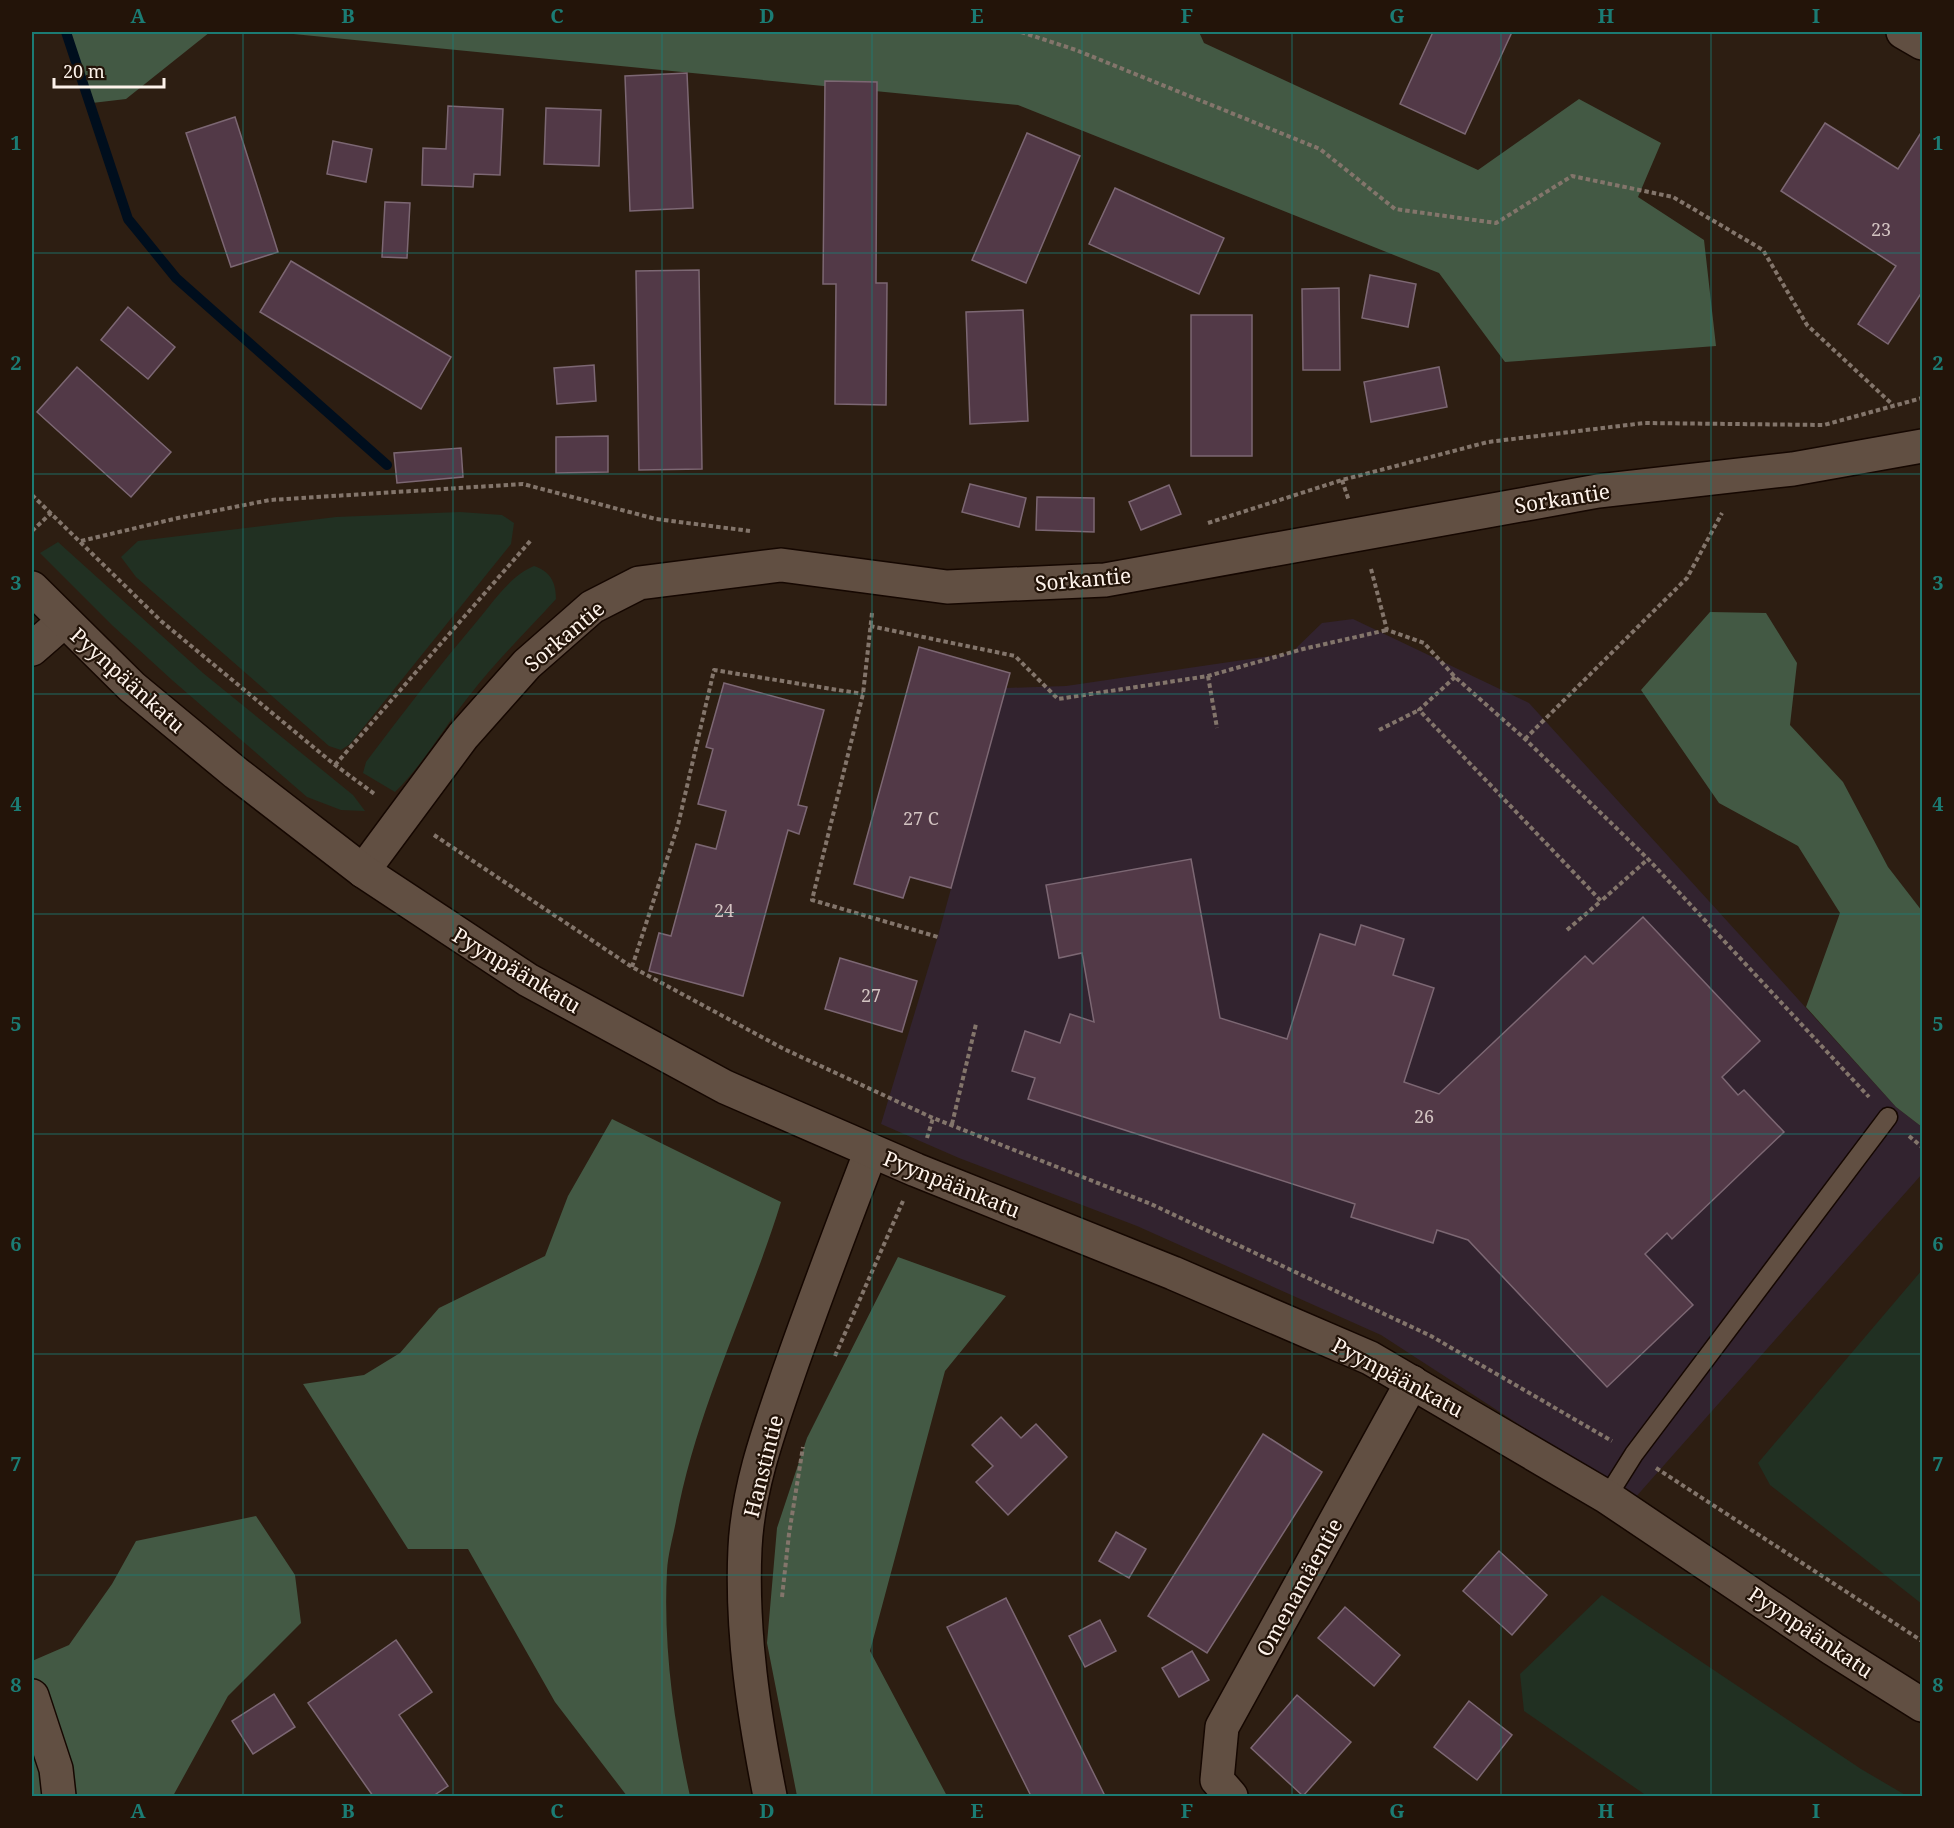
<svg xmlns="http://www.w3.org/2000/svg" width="1954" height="1828" viewBox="0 0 1954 1828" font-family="'Noto Serif',serif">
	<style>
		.education { fill: #32232f }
		.green { fill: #213022 }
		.forest { fill: #435944 }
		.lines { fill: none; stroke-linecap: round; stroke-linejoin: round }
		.stream { stroke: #000e1d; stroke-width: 10 }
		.building { fill: #523947; stroke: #7c6773; stroke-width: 1.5 }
		.service-casing { stroke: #150701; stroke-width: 21 }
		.minor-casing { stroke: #150701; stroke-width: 36 }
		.tertiary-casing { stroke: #150701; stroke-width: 36 }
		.secondary-casing { stroke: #150701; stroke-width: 36 }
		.path { stroke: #83756b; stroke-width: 4; stroke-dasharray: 4.5 3; stroke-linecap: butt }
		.service { stroke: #614f42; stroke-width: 18 }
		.minor { stroke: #614f42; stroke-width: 33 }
		.tertiary { stroke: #614f42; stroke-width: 33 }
		.secondary { stroke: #614f42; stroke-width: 33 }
		.grid { fill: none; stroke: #1b7c74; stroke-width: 1.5; stroke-opacity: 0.55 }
		.labels { text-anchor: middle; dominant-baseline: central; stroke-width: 4.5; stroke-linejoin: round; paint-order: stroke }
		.number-label { font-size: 18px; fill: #d3c4c2 }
		.street-label { font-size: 21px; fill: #fef3eb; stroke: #231409 }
		.neatline { fill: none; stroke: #1b7c74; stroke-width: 2 }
		.grid-label { font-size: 20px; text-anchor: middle; font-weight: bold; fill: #1b7c74 }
	</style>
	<rect width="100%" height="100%" fill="#2d1e12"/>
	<!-- education -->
	<polygon class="education" points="1353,619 1529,703 1896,1107 1922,1127 1922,1174 1634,1499 1381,1335 1137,1226 959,1158 881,1124 938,936 1006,688 1066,686 1291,653 1322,623"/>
	<!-- green -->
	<g class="green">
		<polygon points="460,512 502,515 514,523 511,544 350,744 341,750 329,746 136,577 121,557 138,541 336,517"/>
		<polygon points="58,542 203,673 353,795 365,811 341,810 307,797 172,680 113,626 40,553"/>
		<path d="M534 566C550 571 556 582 556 599 527 631 496 661 469 696 444 727 424 764 395 792L363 773 366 762C402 714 439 666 478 620 494 601 510 576 534 566Z"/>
		<polygon points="1922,1270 1922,1604 1770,1485 1758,1463"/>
		<polygon points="1602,1595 1861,1769 1907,1796 1647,1796 1524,1711 1520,1674"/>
	</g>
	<!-- forest -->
	<g class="forest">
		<polygon points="66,32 210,32 126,99 92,103"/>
		<polygon points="273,32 1199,32 1204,43 1478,170 1579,99 1661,143 1638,197 1704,240 1716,346 1505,362 1439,273 1018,105"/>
		<polygon points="1710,612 1766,613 1797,663 1790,725 1843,782 1888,867 1922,911 1922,1127 1896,1107 1806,1007 1840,913 1798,846 1719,803 1641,690"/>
		<path d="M612 1119 781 1202C748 1309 696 1410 676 1521 673 1537 668 1554 667 1571 663 1646 674 1724 690 1796H627L555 1702 468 1549H408L303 1384 364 1375 400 1353 439 1308 545 1256 568 1196Z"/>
		<polygon points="898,1257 1006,1296 945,1371 870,1651 947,1796 797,1796 767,1643 777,1528 807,1438"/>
		<polygon points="256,1516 295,1575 301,1623 228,1696 173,1796 32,1796 32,1661 69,1645 112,1584 136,1541"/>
	</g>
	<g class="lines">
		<!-- stream -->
		<polyline class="stream" points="66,32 128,219 176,278 387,465"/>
	</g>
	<!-- building -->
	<g class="building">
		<polygon points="1433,32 1512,32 1465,134 1400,104"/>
		<polygon points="687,73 693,208 630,211 625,76"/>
		<polygon points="825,81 877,82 876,283 887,283 886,405 835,404 836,284 823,284"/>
		<polygon points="448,106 503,109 500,175 474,174 473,187 422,185 423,148 446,149"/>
		<polygon points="546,108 601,110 599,166 544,164"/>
		<polygon points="235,117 278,252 231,267 186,133"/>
		<polygon points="1825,123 1898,169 1922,131 1922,292 1888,344 1858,324 1896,266 1781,191"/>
		<polygon points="1027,133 1080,156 1026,283 972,260"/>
		<polygon points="333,141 372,149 366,182 327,174"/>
		<polygon points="1115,188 1224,238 1199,294 1089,244"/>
		<polygon points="385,202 410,203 407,258 382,257"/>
		<polygon points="291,261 451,357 421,409 260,312"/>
		<polygon points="699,270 702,469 639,470 636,271"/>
		<polygon points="1370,275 1416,284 1408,327 1362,318"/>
		<polygon points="1339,288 1340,370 1303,370 1302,289"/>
		<polygon points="128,307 175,347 148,379 101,340"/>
		<polygon points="1023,310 1028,421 970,424 966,312"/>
		<rect x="1191" y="315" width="61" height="141"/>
		<polygon points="594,365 596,401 557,404 554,368"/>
		<polygon points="77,367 171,452 131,497 37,412"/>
		<polygon points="1439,367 1447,407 1371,422 1364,382"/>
		<polygon points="608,436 608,472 556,473 556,437"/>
		<polygon points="461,448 463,477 397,483 394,453"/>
		<polygon points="970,484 1026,498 1019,527 962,512"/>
		<polygon points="1169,485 1181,514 1141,530 1129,502"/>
		<polygon points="1037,497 1094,498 1094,532 1036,530"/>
		<polygon points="919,647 1010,673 951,888 910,877 903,898 854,884"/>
		<polygon points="724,683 824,710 798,805 807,807 799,834 788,830 743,996 649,971 659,933 671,936 696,844 716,849 726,811 698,804 713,749 706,747"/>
		<polygon points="1191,859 1220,1018 1287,1039 1320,934 1355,945 1361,925 1404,939 1393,975 1434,988 1404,1082 1439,1094 1585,956 1593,964 1643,917 1760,1041 1722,1077 1738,1095 1744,1090 1784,1132 1672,1239 1667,1233 1645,1254 1693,1305 1607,1387 1468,1240 1437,1230 1433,1243 1351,1217 1355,1204 1028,1099 1035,1078 1012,1071 1025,1031 1060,1043 1070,1014 1094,1022 1082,953 1059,958 1046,885"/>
		<polygon points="840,958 917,981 902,1032 825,1009"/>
		<polygon points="1001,1417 1021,1438 1036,1424 1067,1457 1008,1515 976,1482 993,1466 972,1445"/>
		<polygon points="1263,1434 1322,1472 1207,1653 1148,1616"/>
		<polygon points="1116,1532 1146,1549 1129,1578 1099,1561"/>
		<polygon points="1499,1551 1547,1595 1512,1635 1463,1591"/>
		<polygon points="1006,1598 1105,1796 1031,1796 947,1627"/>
		<polygon points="1345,1607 1400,1655 1374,1686 1318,1638"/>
		<polygon points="1100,1620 1116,1651 1085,1667 1069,1636"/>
		<polygon points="396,1640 432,1692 399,1715 448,1786 433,1796 373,1796 308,1703"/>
		<polygon points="1192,1651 1209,1680 1179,1697 1162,1668"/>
		<polygon points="274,1694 295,1727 253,1754 232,1721"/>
		<polygon points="1297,1695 1351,1742 1303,1796 1251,1748"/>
		<polygon points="1469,1701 1512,1735 1477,1780 1434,1747"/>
	</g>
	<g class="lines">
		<defs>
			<polyline id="service" points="1607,1497 1634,1454 1888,1117"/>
			<g id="minor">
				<polyline points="1903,32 1922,43"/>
				<polyline points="32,649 63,622"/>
				<polyline points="32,1696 56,1769 59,1796"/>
				<path d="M770 1796C754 1715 741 1632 745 1548 748 1487 769 1430 789 1372 815 1298 843 1224 871 1151"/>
				<polyline points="1231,1796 1217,1780 1222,1727 1412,1382"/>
			</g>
			<polyline id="tertiary" points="363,871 463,736 527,664 592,607 639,583 781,565 947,587 1105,580 1598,491 1793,469 1922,446"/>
			<polyline id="secondary" points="32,588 132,687 236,773 363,871 528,980 725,1087 916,1170 1173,1273 1370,1358 1607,1497 1833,1649 1922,1705"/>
		</defs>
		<!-- service casing -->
		<use href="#service" class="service-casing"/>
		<!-- minor casing -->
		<use href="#minor" class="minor-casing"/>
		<!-- tertiary casing -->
		<use href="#tertiary" class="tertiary-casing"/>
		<!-- secondary casing -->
		<use href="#secondary" class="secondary-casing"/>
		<!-- path -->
		<g class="path">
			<polyline points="1021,32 1076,50 1320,149 1395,209 1496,223 1572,176 1673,197 1763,250 1807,325 1893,405"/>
			<polyline points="1342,480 1349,501"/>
			<polyline points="32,495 161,621 335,765 376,795"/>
			<polyline points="1208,523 1342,480 1488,442 1644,423 1824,425 1922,398"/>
			<polyline points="32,531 51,513"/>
			<polyline points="81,541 178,518 270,500 523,484 656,519 750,531"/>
			<polyline points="1371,569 1387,630 1424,643 1455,677 1525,739 1648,859 1869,1097"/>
			<polyline points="872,613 863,694 812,900 938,937"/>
			<polyline points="870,626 1015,656 1058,699 1208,676 1303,649 1387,630"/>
			<polyline points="1208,676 1217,728"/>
			<polyline points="1455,677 1419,710 1601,901 1648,859"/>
			<polyline points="1379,730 1419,710"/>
			<polyline points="1525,739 1687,578 1722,513"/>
			<polyline points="335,765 532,539"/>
			<polyline points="434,835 632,967 784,1049 933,1118 1151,1204 1431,1336 1612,1441"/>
			<polyline points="1567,930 1601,901"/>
			<polyline points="632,967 678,825 714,670 863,694"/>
			<polyline points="952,1124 976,1024"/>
			<polyline points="1909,1136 1922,1147"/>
			<polyline points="927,1138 933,1118"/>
			<polyline points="835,1356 903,1201"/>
			<polyline points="1656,1468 1922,1641"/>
			<polyline points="782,1597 789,1534 803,1447"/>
		</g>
		<!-- service -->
		<use href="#service" class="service"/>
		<!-- minor -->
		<use href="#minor" class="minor"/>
		<!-- tertiary -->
		<use href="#tertiary" class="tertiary"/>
		<!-- secondary -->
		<use href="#secondary" class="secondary"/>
	</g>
	<!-- grid -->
	<path class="grid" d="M243 32V1796M453 32V1796M662 32V1796M872 32V1796M1082 32V1796M1292 32V1796M1501 32V1796M1711 32V1796M32 253H1922M32 474H1922M32 694H1922M32 914H1922M32 1134H1922M32 1354H1922M32 1575H1922"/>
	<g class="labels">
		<!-- number labels -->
		<g class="number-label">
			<text x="1881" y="229">23</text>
			<text x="921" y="818">27 C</text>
			<text x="724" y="910">24</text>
			<text x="871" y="995">27</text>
			<text x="1424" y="1116">26</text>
		</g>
		<!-- street labels -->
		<g class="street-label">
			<text transform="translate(1562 498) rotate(-9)">Sorkantie</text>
			<text transform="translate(1083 579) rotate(-5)">Sorkantie</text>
			<text transform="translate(564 636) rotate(-40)">Sorkantie</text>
			<text transform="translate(128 680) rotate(42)">Pyynpäänkatu</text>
			<text transform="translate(517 970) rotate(31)">Pyynpäänkatu</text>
			<text transform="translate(952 1184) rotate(22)">Pyynpäänkatu</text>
			<text transform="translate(1398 1377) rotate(28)">Pyynpäänkatu</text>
			<text transform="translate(763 1466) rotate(-76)">Hanstintie</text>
			<text transform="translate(1299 1587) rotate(-61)">Omenamäentie</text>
			<text transform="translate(1811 1632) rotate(34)">Pyynpäänkatu</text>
		</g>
	</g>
	<!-- border -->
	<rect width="1954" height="1828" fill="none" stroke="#231409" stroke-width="66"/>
	<!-- scale -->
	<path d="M54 78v9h110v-9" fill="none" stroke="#fef3eb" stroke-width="3"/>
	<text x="63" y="78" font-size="18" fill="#fef3eb" stroke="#231409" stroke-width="4.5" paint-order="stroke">20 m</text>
	<rect x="33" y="33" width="1888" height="1762" class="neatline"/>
	<g class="grid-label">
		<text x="138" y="23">A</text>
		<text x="348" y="23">B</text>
		<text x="557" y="23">C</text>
		<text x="767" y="23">D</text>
		<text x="977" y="23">E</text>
		<text x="1187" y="23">F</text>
		<text x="1397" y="23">G</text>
		<text x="1606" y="23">H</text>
		<text x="1816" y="23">I</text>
		<text x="16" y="150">1</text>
		<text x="1938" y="150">1</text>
		<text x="16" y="370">2</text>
		<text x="1938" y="370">2</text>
		<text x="16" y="590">3</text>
		<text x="1938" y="590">3</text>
		<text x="16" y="811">4</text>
		<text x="1938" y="811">4</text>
		<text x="16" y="1031">5</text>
		<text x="1938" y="1031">5</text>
		<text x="16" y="1251">6</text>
		<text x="1938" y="1251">6</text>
		<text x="16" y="1471">7</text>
		<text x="1938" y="1471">7</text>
		<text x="16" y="1692">8</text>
		<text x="1938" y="1692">8</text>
		<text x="138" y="1818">A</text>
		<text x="348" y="1818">B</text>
		<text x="557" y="1818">C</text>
		<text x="767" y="1818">D</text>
		<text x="977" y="1818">E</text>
		<text x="1187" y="1818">F</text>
		<text x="1397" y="1818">G</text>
		<text x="1606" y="1818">H</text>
		<text x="1816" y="1818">I</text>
	</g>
</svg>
